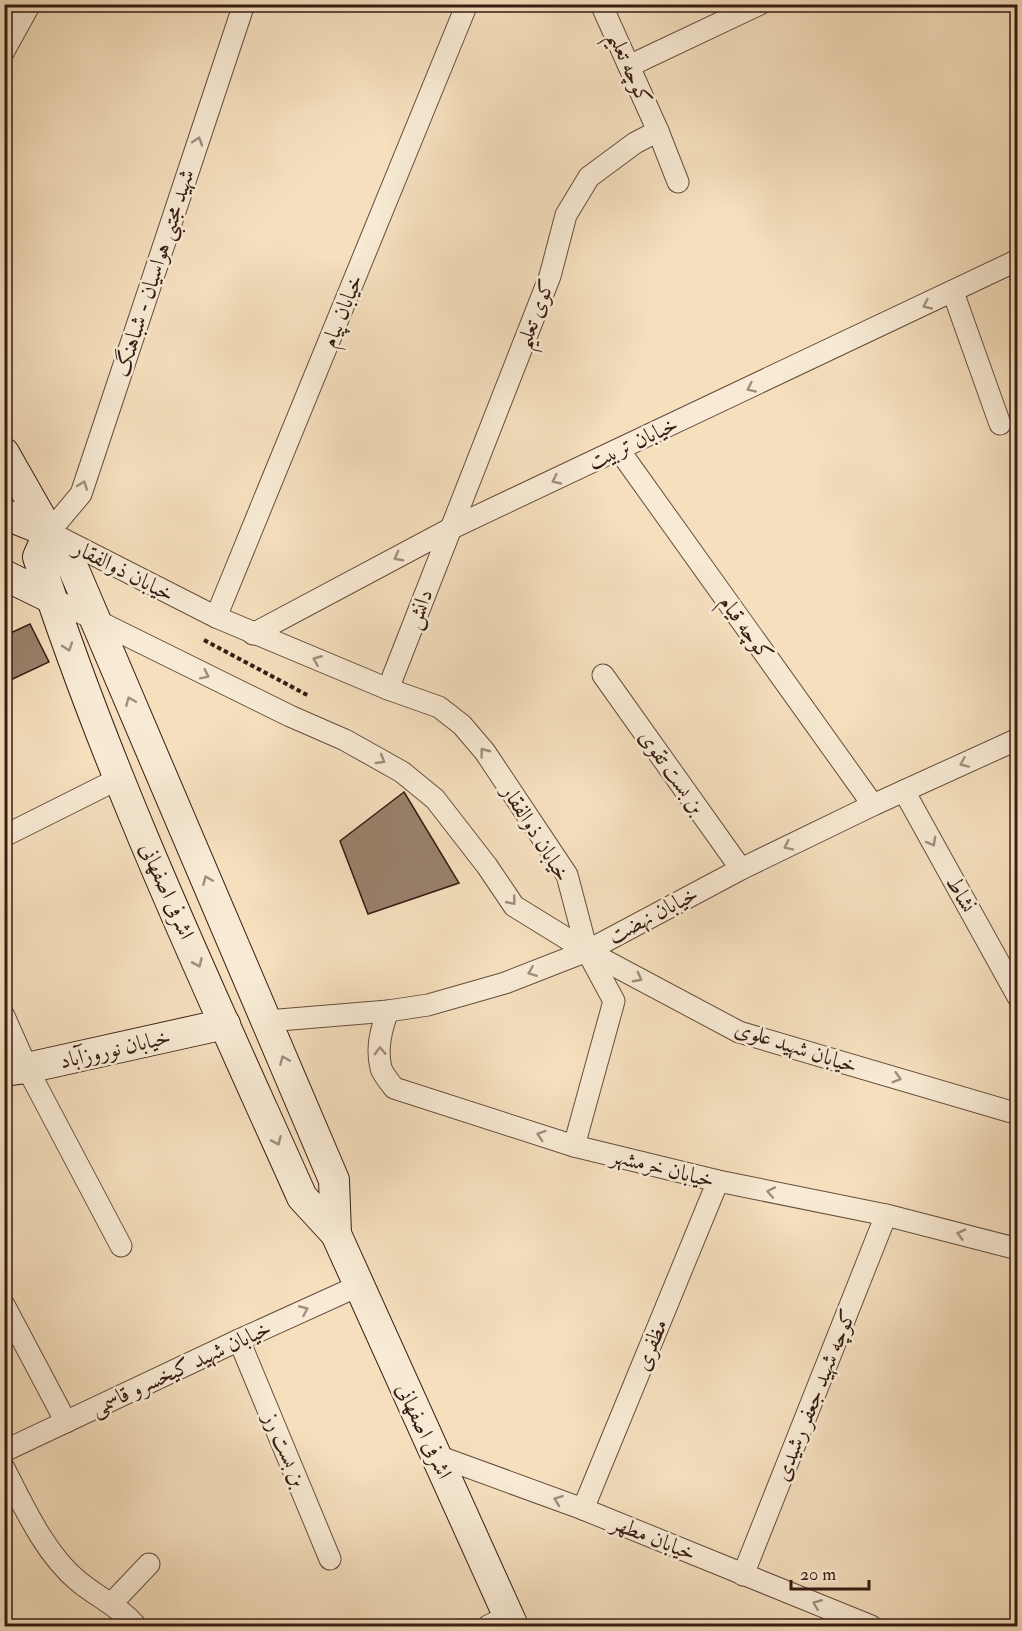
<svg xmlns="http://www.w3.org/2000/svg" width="1022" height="1631" viewBox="0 0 1022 1631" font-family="'IM FELL Double Pica',Amiri,serif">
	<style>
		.building { fill: #99816b; stroke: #361c13; stroke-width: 1.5 }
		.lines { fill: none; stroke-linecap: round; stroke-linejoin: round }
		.street-casing { stroke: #664d3e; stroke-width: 23 }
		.secondary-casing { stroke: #361c13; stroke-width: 32 }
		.path { stroke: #361c13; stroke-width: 4; stroke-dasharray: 4.5 3; stroke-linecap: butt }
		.street { stroke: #f8ead4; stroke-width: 21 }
		.secondary { stroke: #f8ead4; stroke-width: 30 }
		.oneway { stroke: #a18d7d }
		.labels { text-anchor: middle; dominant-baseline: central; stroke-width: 5; stroke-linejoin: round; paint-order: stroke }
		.street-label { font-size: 22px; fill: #361c13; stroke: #f8ead4 }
	</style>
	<rect width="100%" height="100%" fill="#f5dfbd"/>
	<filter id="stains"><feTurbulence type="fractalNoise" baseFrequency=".00333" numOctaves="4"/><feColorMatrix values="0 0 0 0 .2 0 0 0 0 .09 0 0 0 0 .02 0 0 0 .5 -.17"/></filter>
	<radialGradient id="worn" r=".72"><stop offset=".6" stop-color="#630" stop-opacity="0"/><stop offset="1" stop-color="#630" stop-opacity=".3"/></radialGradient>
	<!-- building -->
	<g class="building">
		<polygon points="30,624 49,662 4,683 4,636"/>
		<polygon points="404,792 459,883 368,914 340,841"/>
	</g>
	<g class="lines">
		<defs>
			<g id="street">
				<polyline points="244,4 81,494 49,532 216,617 388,689 439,707 462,725 485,752 567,875 587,951 614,1001 574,1146"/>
				<polyline points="601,4 658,131 678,182"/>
				<polyline points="4,51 30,4"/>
				<polyline points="629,66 760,4"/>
				<polyline points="953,292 1000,424"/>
				<polyline points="619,450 873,805"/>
				<polyline points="51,598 290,716 345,740 402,772 435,799 487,866 514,906 587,951 739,1032 1018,1114"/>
				<polyline points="216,617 467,4"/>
				<polyline points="253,634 450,529 1018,260"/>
				<polyline points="603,675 741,869"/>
				<polyline points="388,689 550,276 566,215 589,177 635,143 658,131"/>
				<polyline points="904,791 1018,997"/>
				<polyline points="4,836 118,779"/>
				<path d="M388 1011C381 1029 376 1048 381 1068 383 1075 390 1082 394 1088L574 1146 718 1181 886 1215 1018 1249"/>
				<polyline points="4,1016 27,1068 121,1246"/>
				<polyline points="267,1021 388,1011 428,1005 505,983 587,951 741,869 873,805 1018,739"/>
				<polyline points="4,1305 66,1422"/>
				<polyline points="239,1340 330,1559"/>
				<polyline points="4,1451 239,1340 358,1286"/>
				<polyline points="435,1455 583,1509 871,1626"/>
				<path d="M4 1468C23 1505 45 1554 78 1581 97 1597 120 1607 136 1626"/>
				<polyline points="583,1509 718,1181"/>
				<polyline points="743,1575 886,1215"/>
				<polyline points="111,1604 149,1564"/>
				<polyline points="488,1626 508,1616"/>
			</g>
			<g id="secondary">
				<polyline points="4,453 49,532 74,570 334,1180 336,1234"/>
				<polyline points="4,514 49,532"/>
				<path d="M49 532 38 557C109 777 208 987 302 1197L336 1234 513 1626"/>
				<polyline points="4,575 51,598"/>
				<polyline points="4,1071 27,1068 225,1024"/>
			</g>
		</defs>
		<!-- street casing -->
		<use href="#street" class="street-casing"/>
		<!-- secondary casing -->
		<use href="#secondary" class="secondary-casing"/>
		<!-- path -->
		<polyline class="path" points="204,640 309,696"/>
		<!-- street -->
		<use href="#street" class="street"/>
		<!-- secondary -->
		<use href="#secondary" class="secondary"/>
	</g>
	<!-- one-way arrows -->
	<defs><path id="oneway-chevron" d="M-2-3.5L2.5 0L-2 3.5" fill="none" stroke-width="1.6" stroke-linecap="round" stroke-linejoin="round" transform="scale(1.5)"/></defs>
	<g class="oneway">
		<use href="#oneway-chevron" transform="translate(198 141) rotate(-72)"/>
		<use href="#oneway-chevron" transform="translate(927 305) rotate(155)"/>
		<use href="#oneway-chevron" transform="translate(751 388) rotate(155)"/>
		<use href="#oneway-chevron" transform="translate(556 480) rotate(155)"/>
		<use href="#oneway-chevron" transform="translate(83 485) rotate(-70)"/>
		<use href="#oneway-chevron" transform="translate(398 557) rotate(152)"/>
		<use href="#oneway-chevron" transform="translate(68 647) rotate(71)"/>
		<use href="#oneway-chevron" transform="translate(317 660) rotate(-158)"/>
		<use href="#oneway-chevron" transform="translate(205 675) rotate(26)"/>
		<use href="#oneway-chevron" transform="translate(130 701) rotate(-113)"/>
		<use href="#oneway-chevron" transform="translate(484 752) rotate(-127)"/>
		<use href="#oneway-chevron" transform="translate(381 760) rotate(30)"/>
		<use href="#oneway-chevron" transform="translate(964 763) rotate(156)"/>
		<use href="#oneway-chevron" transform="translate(932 842) rotate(61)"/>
		<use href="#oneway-chevron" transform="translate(788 846) rotate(154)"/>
		<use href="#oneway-chevron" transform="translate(207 880) rotate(-113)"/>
		<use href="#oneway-chevron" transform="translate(512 901) rotate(51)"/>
		<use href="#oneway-chevron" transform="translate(198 963) rotate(66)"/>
		<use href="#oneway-chevron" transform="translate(532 972) rotate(158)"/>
		<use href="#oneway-chevron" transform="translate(638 978) rotate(28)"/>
		<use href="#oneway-chevron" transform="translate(380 1051) rotate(-92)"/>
		<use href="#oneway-chevron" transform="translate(284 1060) rotate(-113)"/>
		<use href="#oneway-chevron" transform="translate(897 1078) rotate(16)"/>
		<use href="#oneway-chevron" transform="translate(541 1135) rotate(-162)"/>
		<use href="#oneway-chevron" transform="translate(277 1141) rotate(66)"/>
		<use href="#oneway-chevron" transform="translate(771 1192) rotate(-169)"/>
		<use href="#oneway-chevron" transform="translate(961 1234) rotate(-165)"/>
		<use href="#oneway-chevron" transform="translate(304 1310) rotate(-24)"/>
		<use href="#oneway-chevron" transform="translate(558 1500) rotate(-160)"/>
		<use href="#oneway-chevron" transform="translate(817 1604) rotate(-158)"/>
	</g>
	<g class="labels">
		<!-- street labels -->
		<g class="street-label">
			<text transform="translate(630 68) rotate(66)">کوچه تعلیم</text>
			<text transform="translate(154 273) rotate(-72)">شهید مجتبی هواسیان - شباهنگ</text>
			<text transform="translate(342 311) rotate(-68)">خیابان پیام</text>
			<text transform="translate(535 314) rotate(-69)">کوی تعلیم</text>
			<text transform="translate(633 443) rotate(-25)">خیابان تربیت</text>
			<text transform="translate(124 571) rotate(27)">خیابان ذوالفقار</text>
			<text transform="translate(419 609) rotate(-69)">دانش</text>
			<text transform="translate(746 628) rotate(54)">کوچه قیام</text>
			<text transform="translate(672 772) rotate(55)">بن بست تقوی</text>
			<text transform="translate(536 833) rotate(58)">خیابان ذوالفقار</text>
			<text transform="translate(167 891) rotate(66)">اشرفی اصفهانی</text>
			<text transform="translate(961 894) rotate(61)">نشاط</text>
			<text transform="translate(653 915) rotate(-28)">خیابان نهضت</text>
			<text transform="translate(796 1047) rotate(18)">خیابان شهید علوی</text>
			<text transform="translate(115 1049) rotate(-13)">خیابان نوروزآباد</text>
			<text transform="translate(663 1168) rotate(14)">خیابان خرمشهر</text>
			<text transform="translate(651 1345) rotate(-68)">مظفری</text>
			<text transform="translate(181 1368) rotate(-25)">خیابان شهید کیخسرو قاسمی</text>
			<text transform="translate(815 1395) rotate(-68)">کوچه شهید جعفر رشیدی</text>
			<text transform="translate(424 1431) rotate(65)">اشرفی اصفهانی</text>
			<text transform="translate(285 1450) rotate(67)">بن بست رز</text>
			<text transform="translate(654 1538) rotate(22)">خیابان مطهر</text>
		</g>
	</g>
	<!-- margin -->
	<rect width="1022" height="1631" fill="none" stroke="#f5dfbd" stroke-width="24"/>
	<rect x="6" y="6" width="1010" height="1619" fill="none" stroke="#361c13" stroke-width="3"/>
	<rect x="12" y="12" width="998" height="1607" fill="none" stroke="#361c13" stroke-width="1.5"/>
	<!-- scale -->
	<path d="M791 1580v9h78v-9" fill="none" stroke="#361c13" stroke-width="3"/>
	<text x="800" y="1580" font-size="18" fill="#361c13" stroke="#f8ead4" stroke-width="4.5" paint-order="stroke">20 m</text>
	<rect width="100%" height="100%" filter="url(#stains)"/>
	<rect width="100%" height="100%" fill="url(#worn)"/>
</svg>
